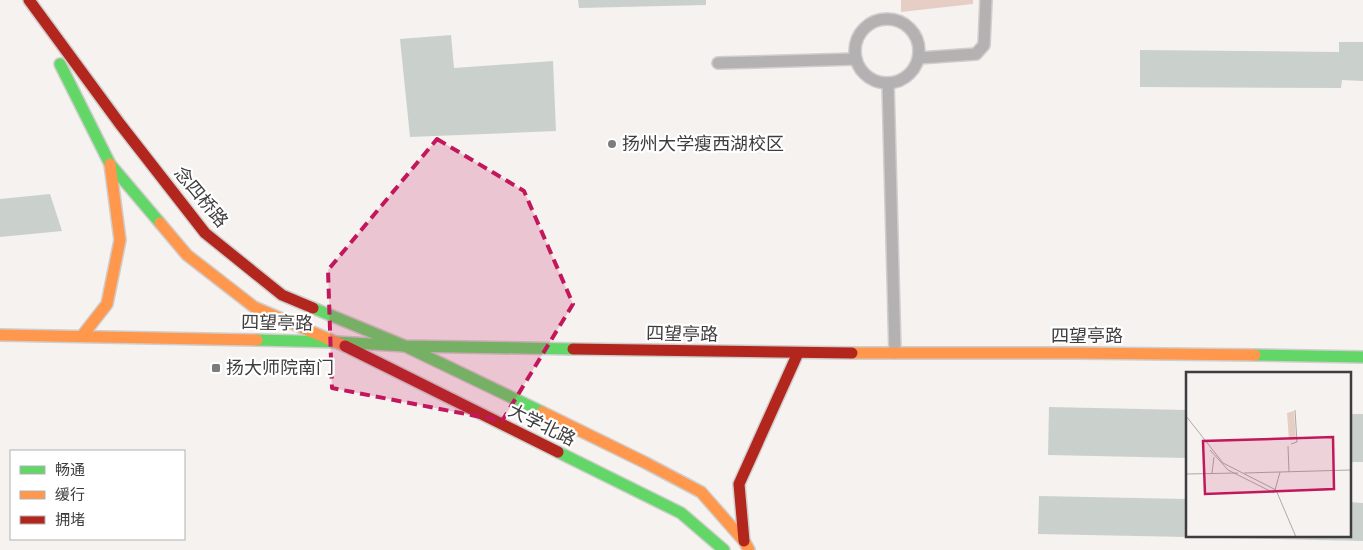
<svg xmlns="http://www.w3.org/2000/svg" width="1363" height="550" viewBox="0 0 1363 550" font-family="'Zilla Slab','Noto Sans SC',serif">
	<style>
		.forest { fill: #e7cec5 }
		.building { fill: #cad1cc }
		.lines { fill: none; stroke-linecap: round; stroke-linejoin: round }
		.lane-casing { stroke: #d0cecd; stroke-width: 14 }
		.fast-casing { stroke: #d0cecd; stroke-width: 14 }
		.slow-casing { stroke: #d0cecd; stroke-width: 14 }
		.jam-casing { stroke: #d0cecd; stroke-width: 14 }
		.lane { stroke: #b3b1b1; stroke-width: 11 }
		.fast { stroke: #63d668; stroke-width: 11 }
		.slow { stroke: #ff974d; stroke-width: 11 }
		.jam { stroke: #b3261e; stroke-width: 11 }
		.marked { fill: #c2185b; fill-opacity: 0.2; stroke: #c2185b; stroke-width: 4; stroke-dasharray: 10 6; stroke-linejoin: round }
		.poi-dot { fill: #7e7c7b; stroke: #fff; stroke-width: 2 }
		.labels { text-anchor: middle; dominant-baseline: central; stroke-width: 4.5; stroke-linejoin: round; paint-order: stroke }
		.poi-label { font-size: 18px; fill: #3e3c3c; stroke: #fff; text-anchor: start }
		.street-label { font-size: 18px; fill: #3e3c3c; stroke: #fff }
		.inset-road { fill: none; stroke: #aca9a8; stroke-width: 1 }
		.view { fill: #c2185b; fill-opacity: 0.15; stroke: #c2185b; stroke-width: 2.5 }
		.inset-edge { fill: none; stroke: #3e3c3c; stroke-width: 2.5 }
	</style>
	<rect width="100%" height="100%" fill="#f5f2f0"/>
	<!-- forest -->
	<polygon class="forest" points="901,0 973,0 973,4 901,12"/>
	<!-- building -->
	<g class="building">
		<polygon points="578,0 706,0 706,5 579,8"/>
		<polygon points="451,35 454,68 553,61 556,131 410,137 400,39"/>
		<polygon points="1339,42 1363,42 1363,81 1342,80 1341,88 1140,87 1140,50 1339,52"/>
		<polygon points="50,194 62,231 0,237 0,199"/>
		<polygon points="1049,407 1187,410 1187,458 1048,455"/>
		<rect x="1349" y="414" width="14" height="48"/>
		<polygon points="1039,496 1187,499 1187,537 1038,534"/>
		<polygon points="1349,502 1363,503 1363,541 1222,538 1222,536 1349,536"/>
	</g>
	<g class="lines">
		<defs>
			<g id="lane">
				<circle cx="887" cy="51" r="32"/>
				<polyline points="919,58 976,54 984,45 986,0"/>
				<polyline points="718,63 856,59"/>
				<polyline points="888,83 895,353"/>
			</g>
			<g id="fast">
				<polyline points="60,64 110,164 160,223"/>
				<polyline points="313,308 405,346 542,412"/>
				<polyline points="257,340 336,342 405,346 573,349"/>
				<polyline points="1255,355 1363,357"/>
				<polyline points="558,452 681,513 724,550"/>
			</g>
			<g id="slow">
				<polyline points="160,223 187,255 254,307 345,346"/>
				<polyline points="0,335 257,340"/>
				<polyline points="82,336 107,304 120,240 110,164"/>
				<polyline points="852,353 1078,353 1255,355"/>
				<polyline points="542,412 646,463 701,492 744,541 749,550"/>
			</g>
			<g id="jam">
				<polyline points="29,0 120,124 205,233 282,295 313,308"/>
				<polyline points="345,346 558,452"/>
				<polyline points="573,349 852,353"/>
				<polyline points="744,541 739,484 798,353"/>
			</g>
		</defs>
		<!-- lane casing -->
		<use href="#lane" class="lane-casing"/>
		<!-- fast casing -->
		<use href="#fast" class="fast-casing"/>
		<!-- slow casing -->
		<use href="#slow" class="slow-casing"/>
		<!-- jam casing -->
		<use href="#jam" class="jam-casing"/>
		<!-- lane -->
		<use href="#lane" class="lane"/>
		<!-- fast -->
		<use href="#fast" class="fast"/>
		<!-- slow -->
		<use href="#slow" class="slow"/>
		<!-- jam -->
		<use href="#jam" class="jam"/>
	</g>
	<!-- marked area -->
	<path class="marked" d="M437 139 524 191 573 304 502 421 332 388 328 270Z"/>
	<!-- markers -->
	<g class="poi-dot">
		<circle cx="612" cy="144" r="5"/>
		<rect x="211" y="363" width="10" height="10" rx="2.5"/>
	</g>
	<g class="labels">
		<!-- poi labels -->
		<g class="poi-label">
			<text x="622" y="144">扬州大学瘦西湖校区</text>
			<text x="226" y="368">扬大师院南门</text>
		</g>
		<!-- street labels -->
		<g class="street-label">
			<text transform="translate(201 197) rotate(50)">念四桥路</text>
			<text transform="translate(277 323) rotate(1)">四望亭路</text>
			<text transform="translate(682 334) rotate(1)">四望亭路</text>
			<text x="1087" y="336">四望亭路</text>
			<text transform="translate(542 425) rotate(26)">大学北路</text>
		</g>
	</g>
	<!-- overview -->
	<g transform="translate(1186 372)">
		<rect width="165" height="165" fill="#f5f2f0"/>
		<path d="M108 39 110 67 103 68 101 41Z" fill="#e7cec5"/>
		<path class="inset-road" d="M0 44 37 91 90 118 110 165M105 72 111 70 109 38M102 74 103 100M24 78 42 98 88 121M26 101 28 85M58 101 165 98M0 102 52 101M89 118 94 100"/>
		<path class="view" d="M147 65 148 117 19 122 17 69Z"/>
		<rect width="165" height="165" class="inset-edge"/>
	</g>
	<!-- legend -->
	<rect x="10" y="450" width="175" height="90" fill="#ffffff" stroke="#b2b1b1"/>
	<rect x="20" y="466" width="25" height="8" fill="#63d668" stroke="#b2b1b1"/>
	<text x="55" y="475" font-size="15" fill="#3e3c3c">畅通</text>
	<rect x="20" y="491" width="25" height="8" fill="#ff974d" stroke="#b2b1b1"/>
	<text x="55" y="500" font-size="15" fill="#3e3c3c">缓行</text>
	<rect x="20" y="516" width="25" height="8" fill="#b3261e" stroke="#b2b1b1"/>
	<text x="55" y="525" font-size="15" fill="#3e3c3c">拥堵</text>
</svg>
